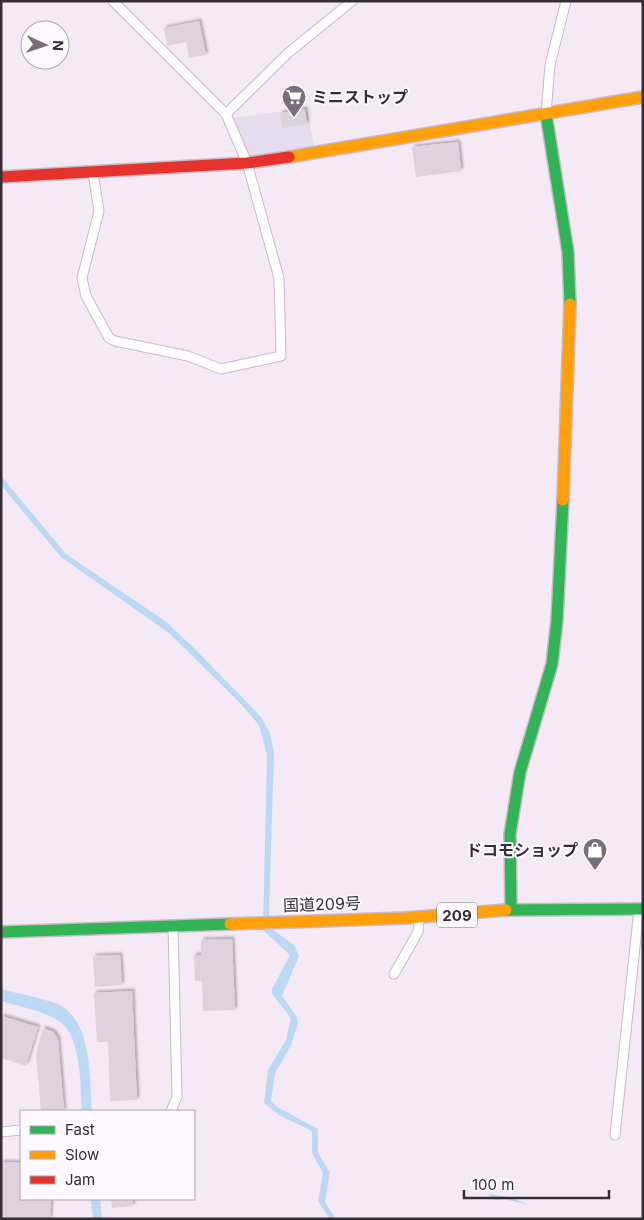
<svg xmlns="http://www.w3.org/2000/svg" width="644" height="1220" viewBox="0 0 644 1220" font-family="Inter,'Noto Sans JP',sans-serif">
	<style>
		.commercial { fill: #e6dced }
		.water { fill: #bbd8f5 }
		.building { fill: #ddd2dd; filter: url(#shadow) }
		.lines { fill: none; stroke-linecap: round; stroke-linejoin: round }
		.street-casing { stroke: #c6bbc6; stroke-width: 11 }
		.fast-casing { stroke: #c6bbc6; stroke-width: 14 }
		.slow-casing { stroke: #c6bbc6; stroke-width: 14 }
		.jam-casing { stroke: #c6bbc6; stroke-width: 14 }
		.street { stroke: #fefcfe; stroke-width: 9 }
		.fast { stroke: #30b455; stroke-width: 11 }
		.slow { stroke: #ff9f0a; stroke-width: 11 }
		.jam { stroke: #e5322d; stroke-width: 11 }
		.labels { text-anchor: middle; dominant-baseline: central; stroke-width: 4; stroke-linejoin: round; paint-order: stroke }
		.shield { fill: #fdf8fd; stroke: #716971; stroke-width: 1 }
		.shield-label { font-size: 15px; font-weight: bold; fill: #352c35 }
		.poi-label { font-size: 16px; font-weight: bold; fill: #352c35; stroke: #fdf8fd; text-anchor: start }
		.street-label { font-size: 16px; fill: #352c35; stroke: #fdf8fd }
	</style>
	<defs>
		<filter id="shadow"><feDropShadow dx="2.5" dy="-2.5" stdDeviation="1" flood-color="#0004"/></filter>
	</defs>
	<rect width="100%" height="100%" fill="#f6e9f6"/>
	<!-- commercial -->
	<polygon class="commercial" points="307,108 314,147 254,159 248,156 234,118"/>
	<!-- water -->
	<g class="water">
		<polygon points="1,476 66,554 165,621 194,648 261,717 269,731 274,751 269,915 272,929 294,945 299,956 282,996 297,1017 298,1024 291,1045 275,1073 271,1101 277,1107 318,1129 318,1153 330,1173 325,1202 336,1219 330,1219 318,1201 323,1173 312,1153 312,1131 279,1115 264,1103 268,1070 286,1040 291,1018 272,994 272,989 290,955 263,930 267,755 259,725 240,703 169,633 61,557 1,485"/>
		<path d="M1 989C19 994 39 997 57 1004 93 1019 89 1079 92 1111H82C80 1087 82 1037 60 1022 44 1010 20 1007 1 1001Z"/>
		<polygon points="488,1194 509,1197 530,1205 504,1199 495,1200"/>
		<polygon points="91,1199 100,1199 102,1219 93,1219"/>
	</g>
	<!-- building -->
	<g class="building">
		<polygon points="199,21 206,55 189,58 186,42 167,46 164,28"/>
		<polygon points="305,109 307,124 282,128 280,113"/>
		<polygon points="458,142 461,171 416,177 412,147"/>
		<polygon points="232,939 235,1010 203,1011 202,981 195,981 194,955 201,955 201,940"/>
		<polygon points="120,955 122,985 95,987 93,956"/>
		<polygon points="132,991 137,1100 110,1101 108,1042 97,1042 94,993"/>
		<polygon points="1,1016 38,1027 26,1066 1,1058"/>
		<polygon points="43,1028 53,1032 58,1039 64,1111 41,1111 36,1054"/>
		<polygon points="1,1162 21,1163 21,1199 51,1199 50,1219 1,1219"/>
		<polygon points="111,1199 132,1199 133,1206 112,1208"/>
	</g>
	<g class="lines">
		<defs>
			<g id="street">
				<polyline points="226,114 287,54 352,1"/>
				<polyline points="546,114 550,65 566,1"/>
				<polyline points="93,173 99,211 82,278 86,296 109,338 115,341 188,356 221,369 281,356 279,278 247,163 226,114 113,1"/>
				<polyline points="394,974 418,932 419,917"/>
				<polyline points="171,1111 177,1097 173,925"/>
				<polyline points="1,1132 21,1130"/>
				<polyline points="615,1135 639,909"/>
			</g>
			<g id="fast">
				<polyline points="546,114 568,252 570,304"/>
				<polyline points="506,910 643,909"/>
				<polyline points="511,910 510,834 520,772 552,664 557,620 563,500"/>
				<polyline points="1,932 230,924"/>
			</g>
			<g id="slow">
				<polyline points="289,157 643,97"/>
				<polyline points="563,500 570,304"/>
				<polyline points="230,924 406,918 506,910"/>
			</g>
			<polyline id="jam" points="1,177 247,163 289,157"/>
		</defs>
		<!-- street casing -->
		<use href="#street" class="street-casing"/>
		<!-- fast casing -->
		<use href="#fast" class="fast-casing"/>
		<!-- slow casing -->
		<use href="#slow" class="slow-casing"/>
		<!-- jam casing -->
		<use href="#jam" class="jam-casing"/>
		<!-- street -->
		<use href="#street" class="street"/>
		<!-- fast -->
		<use href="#fast" class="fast"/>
		<!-- slow -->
		<use href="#slow" class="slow"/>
		<!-- jam -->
		<use href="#jam" class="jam"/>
	</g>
	<!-- icons -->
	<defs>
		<symbol id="supermarket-pin" viewBox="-11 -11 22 30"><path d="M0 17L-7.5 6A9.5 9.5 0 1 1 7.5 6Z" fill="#796e79" stroke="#fdf8fd"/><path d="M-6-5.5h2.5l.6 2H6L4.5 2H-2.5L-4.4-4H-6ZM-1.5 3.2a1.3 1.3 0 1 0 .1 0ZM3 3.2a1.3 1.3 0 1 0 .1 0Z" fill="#fff"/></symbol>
		<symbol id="shop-pin" viewBox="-11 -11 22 30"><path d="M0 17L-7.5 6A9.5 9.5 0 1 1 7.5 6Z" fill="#796e79" stroke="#fdf8fd"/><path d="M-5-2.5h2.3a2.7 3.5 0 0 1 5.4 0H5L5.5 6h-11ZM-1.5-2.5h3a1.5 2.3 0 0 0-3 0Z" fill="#fff"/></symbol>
	</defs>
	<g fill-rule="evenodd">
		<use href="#supermarket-pin" x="280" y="83" width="28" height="38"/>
		<use href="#shop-pin" x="581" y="836" width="28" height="38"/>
	</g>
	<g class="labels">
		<!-- shield labels -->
		<rect class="shield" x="437" y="902.5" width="40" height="25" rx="4"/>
		<g class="shield-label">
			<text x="457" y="915">209</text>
		</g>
		<!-- poi labels -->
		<g class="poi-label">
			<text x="312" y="97">ミニストップ</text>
			<text x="578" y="850" text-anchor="end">ドコモショップ</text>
		</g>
		<!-- street labels -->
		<g class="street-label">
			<text transform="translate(322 904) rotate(-2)">国道209号</text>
		</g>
	</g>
	<!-- border -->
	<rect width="644" height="1220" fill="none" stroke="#352c35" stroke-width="5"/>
	<!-- legend -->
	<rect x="20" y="1110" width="175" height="90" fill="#fdf8fd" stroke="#ada6ad"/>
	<rect x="30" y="1126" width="25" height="8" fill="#30b455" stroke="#ada6ad"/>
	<text x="65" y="1135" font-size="15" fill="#352c35">Fast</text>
	<rect x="30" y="1151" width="25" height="8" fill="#ff9f0a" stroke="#ada6ad"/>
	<text x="65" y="1160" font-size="15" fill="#352c35">Slow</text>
	<rect x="30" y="1176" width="25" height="8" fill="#e5322d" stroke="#ada6ad"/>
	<text x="65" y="1185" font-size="15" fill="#352c35">Jam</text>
	<!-- north arrow -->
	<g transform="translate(45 45) rotate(93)"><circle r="24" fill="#fdf8fd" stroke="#ada6ad"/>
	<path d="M0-4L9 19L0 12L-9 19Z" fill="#796e79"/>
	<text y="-8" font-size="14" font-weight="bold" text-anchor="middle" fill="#352c35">N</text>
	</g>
	<!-- scale -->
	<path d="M464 1190v8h145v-8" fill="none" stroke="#352c35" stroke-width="2.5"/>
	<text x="472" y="1190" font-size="15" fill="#352c35" stroke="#fdf8fd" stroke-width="4" paint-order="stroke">100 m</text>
</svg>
